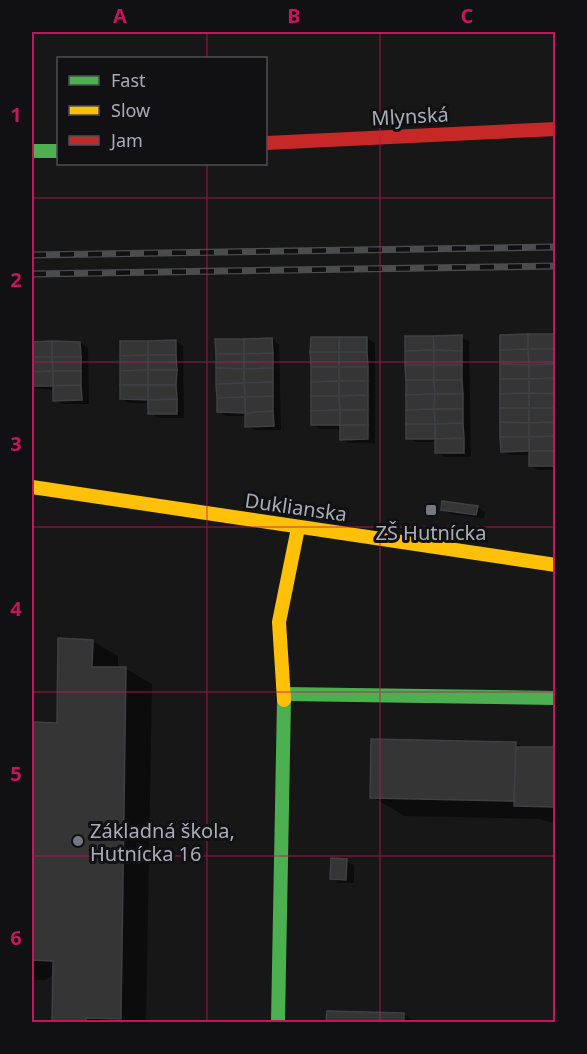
<svg xmlns="http://www.w3.org/2000/svg" width="587" height="1054" viewBox="0 0 587 1054" font-family="'Noto Sans',sans-serif">
	<style>
		.shadow { fill: #0007 }
		.building { fill: #353536; stroke: #3f4043; stroke-width: 1.5 }
		.lines { fill: none; stroke-linecap: round; stroke-linejoin: round }
		.fast { stroke: #4caf50; stroke-width: 14 }
		.slow { stroke: #ffc107; stroke-width: 14 }
		.jam { stroke: #c62828; stroke-width: 14 }
		.rail-casing { stroke: #4b4c4f; stroke-width: 7 }
		.rail { stroke: #111113; stroke-width: 4.5; stroke-dasharray: 14; stroke-linecap: butt }
		.grid { fill: none; stroke: #c2185b; stroke-width: 1.5; stroke-opacity: 0.55 }
		.poi-dot { fill: #757880; stroke: #111113; stroke-width: 2 }
		.labels { text-anchor: middle; dominant-baseline: central; stroke-width: 6; stroke-linejoin: round; paint-order: stroke }
		.street-label { font-size: 20px; fill: #a8adb8; stroke: #111113 }
		.poi-label { font-size: 20px; fill: #a8adb8; stroke: #111113 }
		.neatline { fill: none; stroke: #c2185b; stroke-width: 2 }
		.grid-label { font-size: 20px; text-anchor: middle; font-weight: bold; fill: #c2185b }
	</style>
	<rect width="100%" height="100%" fill="#171717"/>
	<!-- shadow -->
	<g class="shadow">
		<polygon points="556,335 556,470 538,470 530,466 530,455 510,455 502,451"/>
		<polygon points="461,337 469,341 471,457 445,457 437,452 437,442 416,442 408,438"/>
		<polygon points="367,338 375,343 375,443 349,443 341,439 341,429 320,429 313,424 312,339"/>
		<polygon points="272,339 279,344 281,430 255,430 247,426 246,416 226,416 218,411"/>
		<polygon points="176,341 183,346 184,418 158,418 150,413 150,403 129,403 121,399"/>
		<polygon points="80,343 88,348 89,404 62,404 55,400 55,390 32,388 32,344"/>
		<polygon points="477,507 485,512 484,518 450,514 443,509"/>
		<polygon points="92,641 118,656 118,669 126,669 152,684 146,1022 54,1022 55,973 46,980 32,980 32,722 59,724"/>
		<polygon points="515,743 524,748 556,749 556,824 540,819 405,816 372,797"/>
		<polygon points="346,861 354,865 354,883 339,883 331,878"/>
		<polygon points="328,1013 404,1015 417,1022 328,1022"/>
	</g>
	<!-- building -->
	<g class="building">
		<polygon points="528,334 528,349 500,350 500,335"/>
		<rect x="528" y="334" width="28" height="15"/>
		<polygon points="462,335 462,351 434,350 433,336"/>
		<polygon points="405,336 433,336 434,350 405,351"/>
		<polygon points="311,337 339,337 339,352 310,352"/>
		<rect x="339" y="337" width="28" height="15"/>
		<polygon points="272,338 273,353 244,354 244,339"/>
		<polygon points="215,339 244,339 244,354 216,354"/>
		<polygon points="176,340 176,355 148,355 148,341"/>
		<polygon points="52,341 80,342 81,357 52,357"/>
		<polygon points="52,341 52,357 32,357 32,342"/>
		<polygon points="120,341 148,341 148,355 120,356"/>
		<polygon points="528,349 529,365 500,364 500,350"/>
		<polygon points="528,349 556,349 556,364 529,365"/>
		<polygon points="434,350 434,365 405,365 405,351"/>
		<polygon points="434,350 462,351 462,365 434,365"/>
		<polygon points="310,352 339,352 339,367 311,367"/>
		<polygon points="339,352 367,352 368,367 339,367"/>
		<polygon points="273,353 273,368 244,369 244,354"/>
		<polygon points="216,354 244,354 244,369 216,368"/>
		<polygon points="148,355 148,370 120,371 120,356"/>
		<polygon points="148,355 176,355 177,370 148,370"/>
		<polygon points="32,357 52,357 53,371 32,372"/>
		<polygon points="52,357 81,357 81,371 53,371"/>
		<polygon points="500,364 529,365 529,379 500,379"/>
		<polygon points="556,364 556,378 529,379 529,365"/>
		<polygon points="405,365 434,365 434,380 406,380"/>
		<rect x="434" y="365" width="28" height="15"/>
		<polygon points="311,367 339,367 339,381 311,382"/>
		<rect x="339" y="367" width="29" height="14"/>
		<polygon points="216,368 244,369 244,383 216,384"/>
		<polygon points="273,368 273,382 244,383 244,369"/>
		<polygon points="148,370 148,385 120,385 120,371"/>
		<polygon points="148,370 177,370 176,385 148,385"/>
		<polygon points="53,371 81,371 81,385 53,386"/>
		<polygon points="53,371 53,386 32,386 32,372"/>
		<polygon points="556,378 556,394 529,393 529,379"/>
		<polygon points="500,379 529,379 529,393 500,394"/>
		<polygon points="406,380 434,380 435,394 406,395"/>
		<polygon points="434,380 462,380 463,394 435,394"/>
		<polygon points="339,381 339,396 311,396 311,382"/>
		<polygon points="339,381 368,381 368,395 339,396"/>
		<polygon points="273,382 273,396 245,397 244,383"/>
		<polygon points="244,383 245,397 217,398 216,384"/>
		<polygon points="81,385 82,400 53,401 53,386"/>
		<polygon points="120,385 148,385 148,400 120,399"/>
		<polygon points="148,385 176,385 177,399 148,400"/>
		<polygon points="529,393 556,394 556,408 529,408"/>
		<polygon points="529,393 529,408 500,408 500,394"/>
		<polygon points="435,394 434,409 406,410 406,395"/>
		<polygon points="435,394 463,394 463,409 434,409"/>
		<polygon points="368,395 368,410 340,410 339,396"/>
		<polygon points="273,396 273,411 245,413 245,397"/>
		<polygon points="311,396 339,396 340,410 311,411"/>
		<polygon points="245,397 245,413 217,412 217,398"/>
		<polygon points="177,399 177,414 148,414 148,400"/>
		<polygon points="500,408 529,408 529,423 500,422"/>
		<polygon points="529,408 556,408 556,422 529,423"/>
		<polygon points="434,409 463,409 463,423 435,424"/>
		<polygon points="434,409 435,424 406,424 406,410"/>
		<polygon points="340,410 340,425 311,425 311,411"/>
		<rect x="340" y="410" width="28" height="15"/>
		<polygon points="273,411 274,426 245,427 245,413"/>
		<polygon points="500,422 529,423 529,437 500,437"/>
		<polygon points="556,422 556,436 529,437 529,423"/>
		<polygon points="463,423 464,438 435,439 435,424"/>
		<rect x="406" y="424" width="29" height="15"/>
		<polygon points="340,425 368,425 368,439 340,440"/>
		<polygon points="556,436 556,451 529,451 529,437"/>
		<polygon points="500,437 529,437 529,451 501,452"/>
		<polygon points="464,438 464,453 435,453 435,439"/>
		<rect x="529" y="451" width="27" height="15"/>
		<polygon points="442,501 478,506 476,515 441,510"/>
		<polygon points="58,638 93,640 92,667 126,667 121,1019 86,1018 86,1022 52,1022 53,961 32,960 32,722 57,723"/>
		<polygon points="371,739 516,742 514,801 370,798"/>
		<polygon points="516,747 556,747 556,807 514,806"/>
		<polygon points="331,858 347,859 346,880 330,879"/>
		<polygon points="327,1011 404,1013 404,1022 326,1022"/>
	</g>
	<g class="lines">
		<!-- fast -->
		<g class="fast">
			<polyline points="32,151 58,151"/>
			<polyline points="284,694 556,698"/>
			<polyline points="278,1022 284,700"/>
		</g>
		<!-- slow -->
		<g class="slow">
			<polyline points="32,487 556,565"/>
			<polyline points="284,700 279,622 298,528"/>
		</g>
		<!-- jam -->
		<polyline class="jam" points="266,143 556,129"/>
		<defs>
			<g id="rail">
				<polyline points="32,255 556,247"/>
				<polyline points="32,274 556,266"/>
			</g>
		</defs>
		<!-- rail casing -->
		<use href="#rail" class="rail-casing"/>
		<!-- rail -->
		<use href="#rail" class="rail"/>
	</g>
	<!-- grid -->
	<path class="grid" d="M207 32V58M380 32V1022M207 164V1022M32 198H556M32 362H556M32 527H556M32 692H556M32 856H556"/>
	<!-- markers -->
	<g class="poi-dot">
		<rect x="425" y="504" width="12" height="12" rx="3"/>
		<circle cx="78" cy="841" r="6"/>
	</g>
	<g class="labels">
		<!-- street labels -->
		<g class="street-label">
			<text transform="translate(410 116) rotate(-3)">Mlynská</text>
			<text transform="translate(296 507) rotate(8)">Duklianska</text>
		</g>
		<!-- poi labels -->
		<g class="poi-label">
			<text x="431" y="532">ZŠ Hutnícka</text>
			<text x="90" y="830" text-anchor="start">Základná škola,<tspan x="90" dy="23">Hutnícka 16</tspan></text>
		</g>
	</g>
	<!-- border -->
	<rect width="587" height="1054" fill="none" stroke="#111113" stroke-width="66"/>
	<!-- legend -->
	<rect x="57" y="57" width="210" height="108" fill="#111113" stroke="#4d4f55" stroke-width="1.5"/>
	<rect x="69" y="76" width="30" height="9" fill="#4caf50" stroke="#4d4f55" stroke-width="1.5"/>
	<text x="111" y="87" font-size="18" fill="#a8adb8">Fast</text>
	<rect x="69" y="106" width="30" height="9" fill="#ffc107" stroke="#4d4f55" stroke-width="1.5"/>
	<text x="111" y="117" font-size="18" fill="#a8adb8">Slow</text>
	<rect x="69" y="136" width="30" height="9" fill="#c62828" stroke="#4d4f55" stroke-width="1.5"/>
	<text x="111" y="147" font-size="18" fill="#a8adb8">Jam</text>
	<rect x="33" y="33" width="521" height="988" class="neatline"/>
	<g class="grid-label">
		<text x="120" y="23">A</text>
		<text x="294" y="23">B</text>
		<text x="467" y="23">C</text>
		<text x="16" y="122">1</text>
		<text x="16" y="287">2</text>
		<text x="16" y="451">3</text>
		<text x="16" y="616">4</text>
		<text x="16" y="781">5</text>
		<text x="16" y="945">6</text>
	</g>
</svg>
